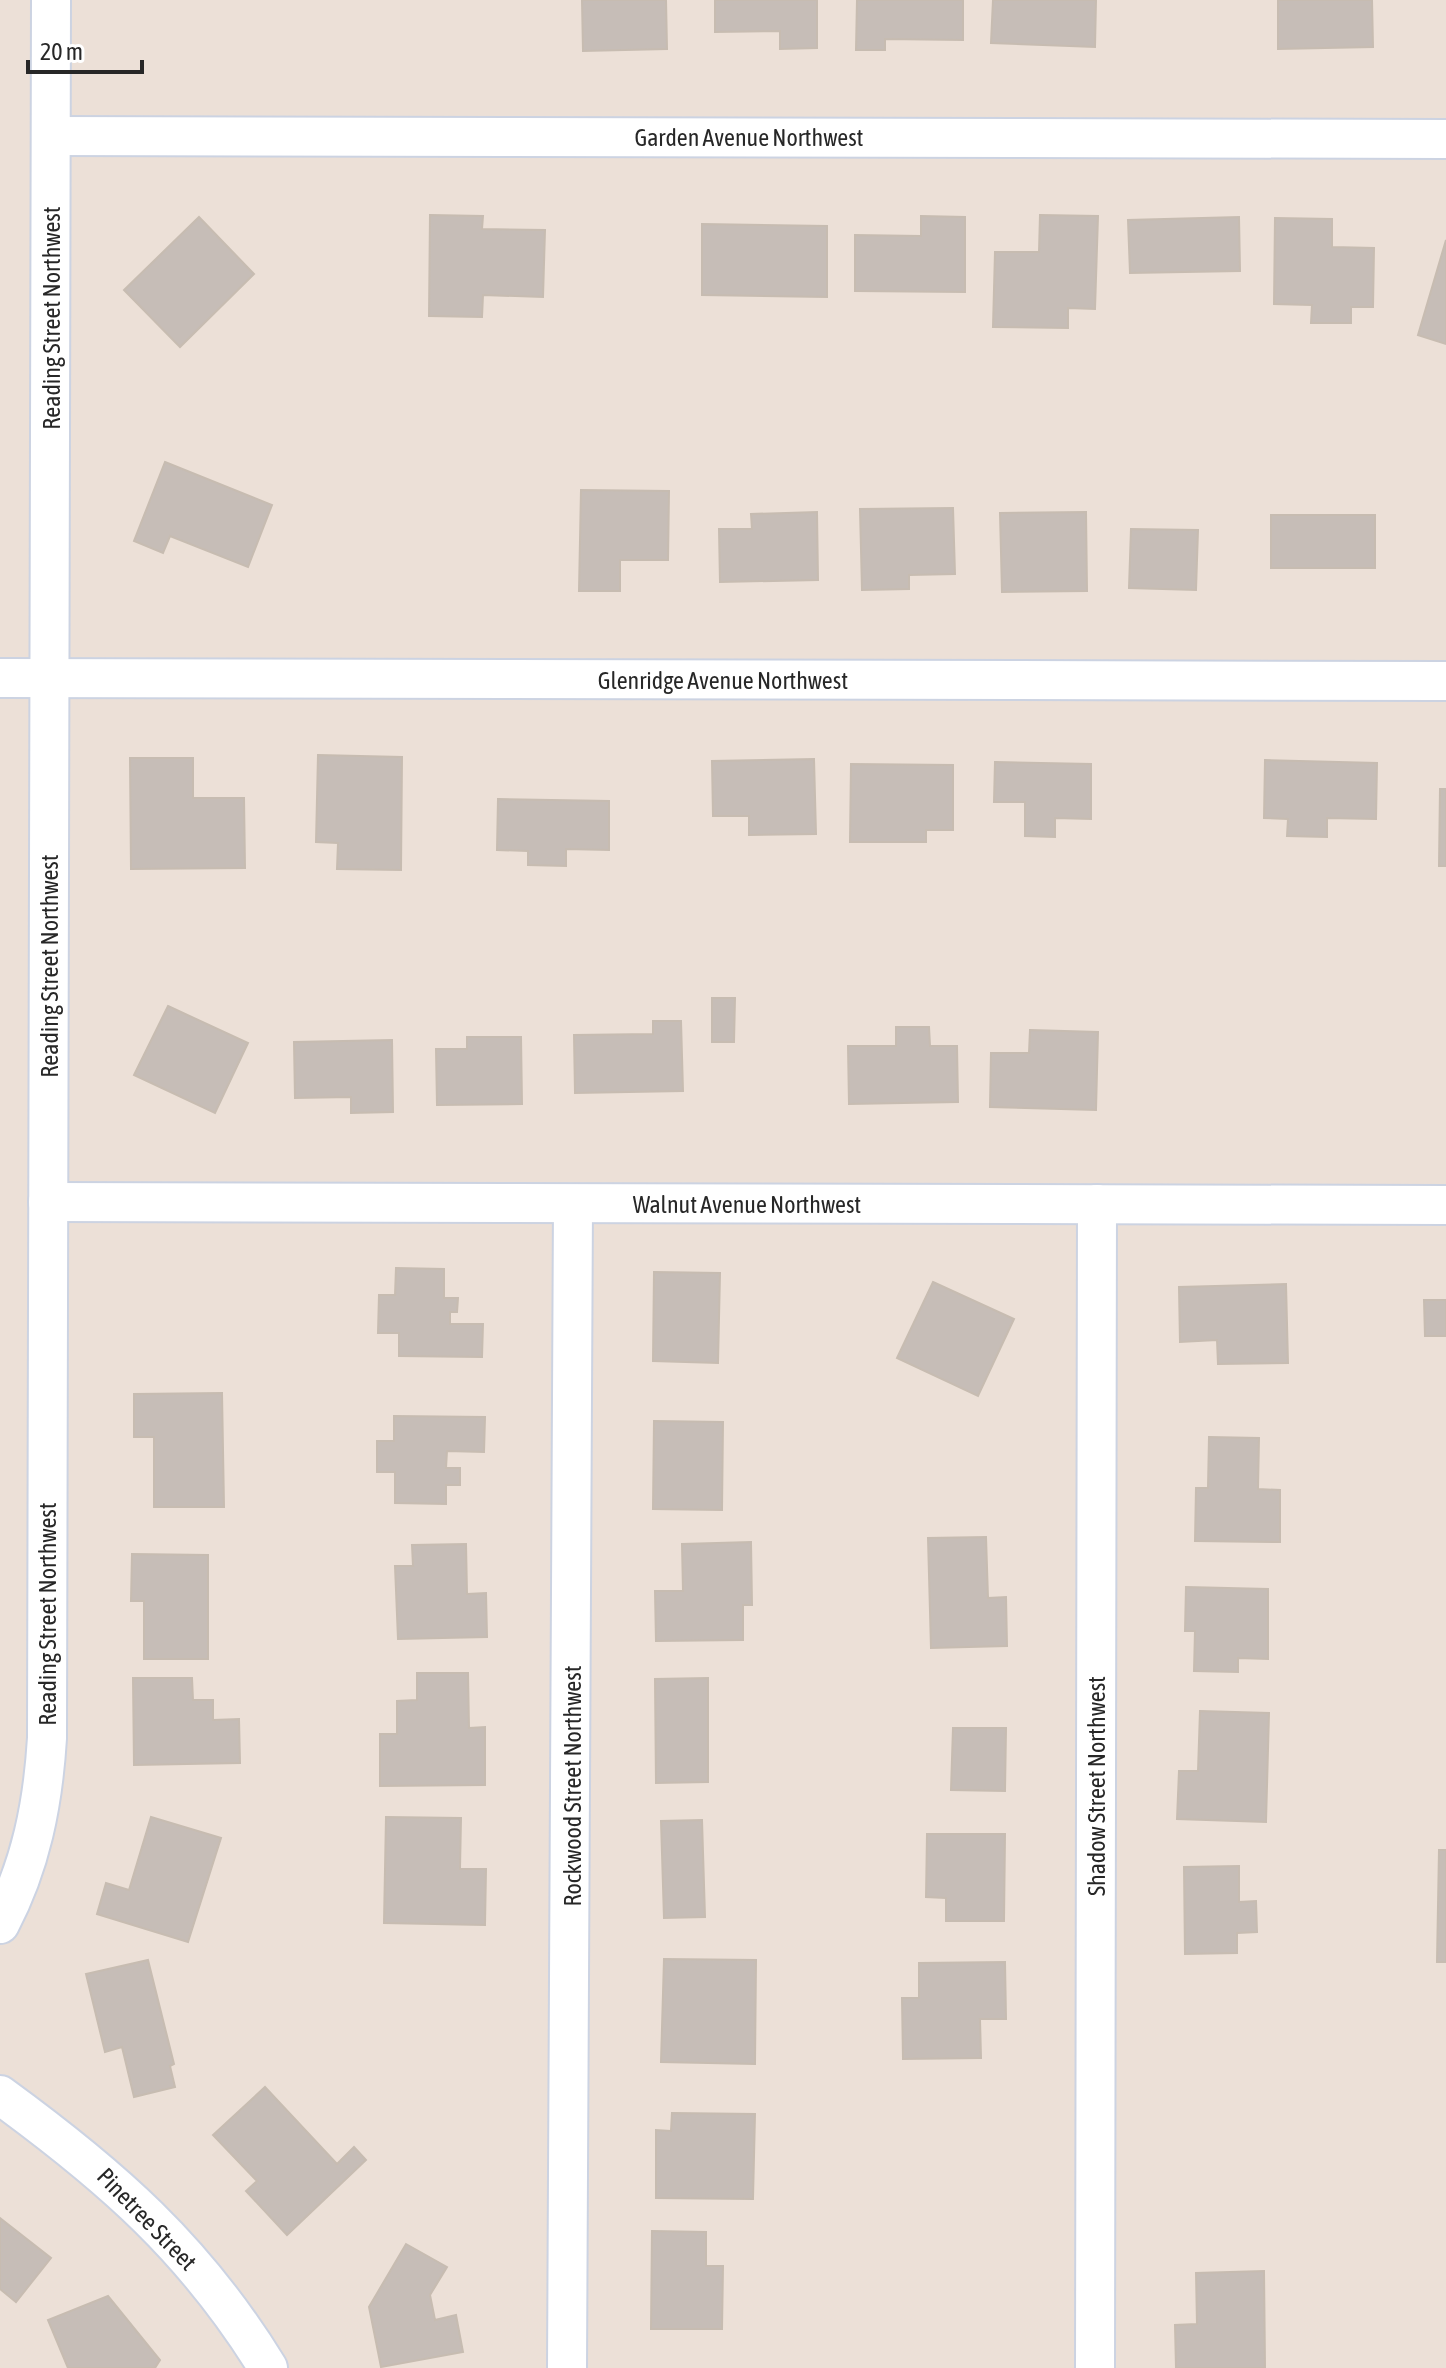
<svg xmlns="http://www.w3.org/2000/svg" width="1446" height="2368" viewBox="0 0 1446 2368" font-family="'Asap Condensed',sans-serif">
	<style>
		.building { fill: #c6bdb7; stroke: #c7bcb1; stroke-width: 2 }
		.lines { fill: none; stroke-linecap: round; stroke-linejoin: round }
		.minor-casing { stroke: #ccd3e2; stroke-width: 42 }
		.minor { stroke: #fff; stroke-width: 38 }
		.labels { text-anchor: middle; dominant-baseline: central; stroke-width: 8; stroke-linejoin: round; paint-order: stroke }
		.street-label { font-size: 24px; fill: #272727; stroke: #fff }
	</style>
	<rect width="100%" height="100%" fill="#ece0d7"/>
	<!-- building -->
	<g class="building">
		<polygon points="582,0 666,0 667,49 583,51"/>
		<polygon points="715,0 817,0 817,48 780,49 780,31 715,32"/>
		<polygon points="857,0 963,0 963,40 885,39 885,50 856,50"/>
		<polygon points="993,0 1096,0 1095,47 991,43"/>
		<polygon points="1278,0 1372,0 1373,47 1278,49"/>
		<polygon points="430,215 483,216 482,229 545,230 543,297 483,295 482,317 429,316"/>
		<polygon points="1040,215 1098,216 1095,309 1068,308 1068,328 993,327 995,252 1039,252"/>
		<polygon points="921,216 965,217 965,292 855,291 855,235 921,236"/>
		<polygon points="199,217 254,274 180,347 124,290"/>
		<polygon points="1239,217 1240,271 1130,273 1128,220"/>
		<polygon points="1275,218 1332,219 1332,247 1374,248 1373,307 1351,307 1351,323 1311,323 1312,305 1274,304"/>
		<polygon points="702,224 827,226 827,297 702,295"/>
		<polygon points="1446,240 1446,344 1418,335"/>
		<polygon points="165,462 272,505 248,567 170,536 163,553 134,541"/>
		<polygon points="581,490 669,491 668,560 620,560 620,591 579,591"/>
		<polygon points="953,508 955,574 909,575 909,589 862,590 860,509"/>
		<polygon points="817,512 818,580 720,582 719,529 752,529 751,514"/>
		<polygon points="1086,512 1087,591 1002,592 1000,513"/>
		<rect x="1271" y="515" width="104" height="53"/>
		<polygon points="1131,529 1198,530 1196,590 1129,588"/>
		<polygon points="318,755 402,757 401,870 337,869 338,843 316,842"/>
		<polygon points="130,758 193,758 193,798 244,798 245,868 131,869"/>
		<polygon points="814,759 816,834 749,835 749,816 713,816 712,761"/>
		<polygon points="1265,760 1377,763 1376,819 1327,818 1327,837 1287,836 1288,819 1264,818"/>
		<polygon points="995,762 1091,764 1091,819 1055,818 1055,837 1025,836 1025,802 994,802"/>
		<polygon points="851,764 953,765 953,830 926,830 926,842 850,842"/>
		<polygon points="1440,789 1446,789 1446,866 1439,866"/>
		<polygon points="498,799 609,801 609,850 566,849 566,866 528,865 528,851 497,850"/>
		<polygon points="712,998 735,998 734,1042 712,1042"/>
		<polygon points="168,1006 248,1043 215,1113 134,1075"/>
		<polygon points="653,1021 681,1021 683,1091 575,1093 574,1035 653,1034"/>
		<polygon points="896,1027 929,1027 930,1046 957,1046 958,1102 849,1104 848,1046 896,1046"/>
		<polygon points="1030,1030 1098,1032 1096,1110 990,1107 991,1053 1029,1053"/>
		<polygon points="467,1037 521,1037 522,1104 437,1105 436,1049 467,1049"/>
		<polygon points="392,1040 393,1112 351,1113 351,1097 295,1098 294,1042"/>
		<polygon points="396,1268 444,1269 444,1298 458,1298 457,1312 450,1312 450,1324 483,1324 482,1357 399,1356 399,1333 378,1333 379,1295 395,1295"/>
		<polygon points="654,1272 720,1273 718,1363 653,1361"/>
		<polygon points="933,1282 1014,1319 978,1396 897,1358"/>
		<polygon points="1286,1284 1288,1363 1218,1364 1217,1340 1180,1342 1179,1287"/>
		<polygon points="1424,1300 1446,1300 1446,1336 1425,1336"/>
		<polygon points="222,1393 224,1507 154,1507 154,1437 134,1437 134,1394"/>
		<polygon points="394,1416 485,1417 484,1452 447,1451 446,1468 460,1468 460,1485 446,1485 446,1504 395,1503 395,1472 377,1472 377,1441 394,1441"/>
		<polygon points="654,1421 723,1422 722,1510 653,1509"/>
		<polygon points="1209,1437 1259,1438 1258,1489 1280,1490 1280,1542 1195,1541 1196,1488 1208,1488"/>
		<polygon points="986,1537 988,1598 1006,1597 1007,1646 931,1648 928,1538"/>
		<polygon points="751,1542 752,1605 743,1605 743,1640 656,1641 655,1591 683,1591 682,1544"/>
		<polygon points="466,1544 467,1594 486,1593 487,1637 398,1639 395,1566 413,1566 412,1545"/>
		<polygon points="132,1554 208,1555 208,1659 144,1659 144,1601 131,1601"/>
		<polygon points="1186,1587 1268,1589 1268,1659 1238,1658 1238,1672 1194,1671 1195,1631 1185,1631"/>
		<polygon points="417,1673 468,1673 469,1728 485,1727 485,1785 380,1786 380,1734 397,1734 397,1701 417,1700"/>
		<polygon points="133,1678 192,1678 193,1700 213,1700 213,1720 239,1719 240,1763 134,1765"/>
		<polygon points="708,1678 708,1782 656,1783 655,1679"/>
		<polygon points="1200,1711 1269,1713 1266,1822 1177,1819 1179,1771 1198,1771"/>
		<polygon points="953,1728 1006,1728 1005,1791 951,1790"/>
		<polygon points="151,1817 221,1838 188,1942 97,1914 106,1883 129,1890"/>
		<polygon points="386,1817 461,1818 460,1869 486,1869 485,1925 384,1923"/>
		<polygon points="702,1820 705,1917 664,1918 661,1821"/>
		<polygon points="927,1834 1005,1834 1004,1921 946,1921 946,1898 926,1897"/>
		<polygon points="1439,1850 1446,1850 1446,1962 1437,1962"/>
		<polygon points="1239,1866 1239,1902 1256,1901 1257,1932 1237,1933 1237,1953 1185,1954 1184,1867"/>
		<polygon points="664,1959 756,1960 755,2064 661,2062"/>
		<polygon points="148,1960 174,2064 170,2066 175,2087 134,2097 122,2047 105,2052 86,1974"/>
		<polygon points="1005,1962 1006,2019 980,2019 981,2058 903,2059 902,1998 919,1998 919,1963"/>
		<polygon points="265,2087 337,2164 354,2147 366,2160 287,2235 246,2191 257,2181 213,2135"/>
		<polygon points="672,2113 755,2114 753,2199 656,2198 656,2130 671,2131"/>
		<polygon points="0,2218 51,2258 16,2302 0,2289"/>
		<polygon points="652,2231 706,2232 706,2266 723,2266 722,2329 651,2329"/>
		<polygon points="406,2244 447,2267 430,2295 435,2320 456,2315 463,2352 381,2367 369,2307"/>
		<polygon points="1264,2271 1265,2368 1176,2368 1175,2325 1197,2324 1196,2273"/>
		<polygon points="108,2296 160,2360 155,2368 68,2368 48,2320"/>
	</g>
	<g class="lines">
		<defs>
			<g id="minor">
				<polyline points="51,136 1446,139"/>
				<polyline points="0,678 1446,681"/>
				<polyline points="48,1202 1446,1205"/>
				<path d="M0 1924C31 1865 43 1804 47 1738L51 0"/>
				<path d="M0 2095C111 2176 195 2249 268 2368"/>
				<polyline points="567,2368 573,1204"/>
				<polyline points="1095,2368 1097,1204"/>
			</g>
		</defs>
		<!-- minor casing -->
		<use href="#minor" class="minor-casing"/>
		<!-- minor -->
		<use href="#minor" class="minor"/>
	</g>
	<g class="labels">
		<!-- street labels -->
		<g class="street-label">
			<text x="749" y="137">Garden Avenue Northwest</text>
			<text transform="translate(51 318) rotate(-90)">Reading Street Northwest</text>
			<text x="723" y="680">Glenridge Avenue Northwest</text>
			<text transform="translate(49 966) rotate(-90)">Reading Street Northwest</text>
			<text x="747" y="1204">Walnut Avenue Northwest</text>
			<text transform="translate(47 1614) rotate(-90)">Reading Street Northwest</text>
			<text transform="translate(572 1786) rotate(-90)">Rockwood Street Northwest</text>
			<text transform="translate(1096 1786) rotate(-90)">Shadow Street Northwest</text>
			<text transform="translate(147 2219) rotate(46)">Pinetree Street</text>
		</g>
	</g>
	<!-- scale -->
	<path d="M28 60v12h114v-12" fill="none" stroke="#272727" stroke-width="4"/>
	<text x="40" y="60" font-size="24" fill="#272727" stroke="#ffffff" stroke-width="6" paint-order="stroke">20 m</text>
</svg>
